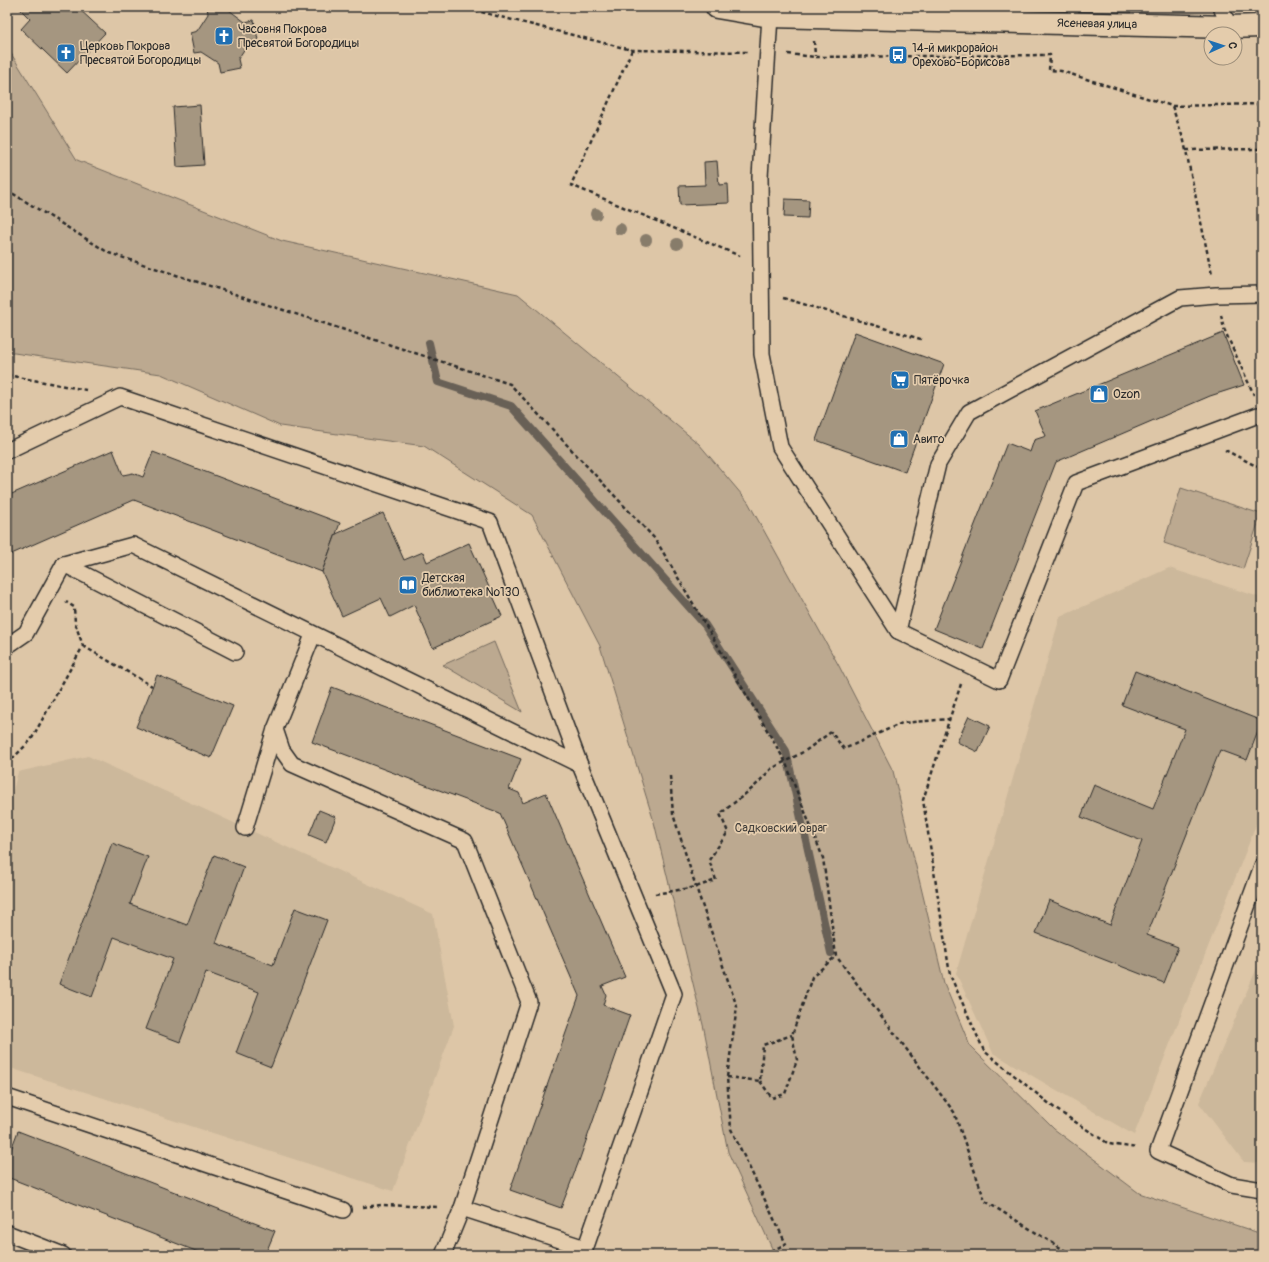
<svg xmlns="http://www.w3.org/2000/svg" width="1269" height="1262" viewBox="0 0 1269 1262" font-family="Pangolin,sans-serif">
	<style>
		.built { fill: #ccb89b }
		.green { fill: #bca990; stroke: #746a5e }
		.lines { fill: none; stroke-linecap: round; stroke-linejoin: round }
		.stream { stroke: #686056; stroke-width: 8 }
		.building { fill: #a59680; stroke: #2b2b2b }
		.lane-casing { stroke: #2b2b2b; stroke-width: 18 }
		.secondary-casing { stroke: #2b2b2b; stroke-width: 25 }
		.path { stroke: #2b2b2b; stroke-width: 2.5; stroke-dasharray: 4 3; stroke-linecap: butt }
		.lane { stroke: #e4ccac; stroke-width: 15 }
		.secondary { stroke: #e4ccac; stroke-width: 22 }
		.tree { fill: #877b6b }
		.labels { text-anchor: middle; dominant-baseline: central; stroke-width: 3.5; stroke-linejoin: round; paint-order: stroke }
		.street-label { font-size: 12px; fill: #2b2b2b; stroke: #e4ccac }
		.poi-label { font-size: 12px; fill: #2b2b2b; stroke: #e4ccac; text-anchor: start }
		.park-label { font-size: 12px; fill: #413e3a; stroke: #e4ccac }
	</style>
	<rect width="100%" height="100%" fill="#ddc6a7"/>
	<filter id="ink" filterUnits="userSpaceOnUse"><feTurbulence type="fractalNoise" baseFrequency=".025" numOctaves="2"/><feDisplacementMap in="SourceGraphic" scale="8" xChannelSelector="R" yChannelSelector="G"/><feConvolveMatrix kernelMatrix="1 2 1 2 8 2 1 2 1" color-interpolation-filters="sRGB"/></filter>
	<g filter="url(#ink)">
		<!-- built -->
		<g class="built">
			<polygon points="1169,568 1262,598 1262,810 1134,1135 993,1053 956,973 1060,617"/>
			<polygon points="88,756 433,914 454,1026 393,1191 7,1067 7,812 18,772"/>
			<polygon points="1262,956 1262,1163 1244,1162 1199,1103"/>
		</g>
		<!-- green -->
		<g class="green">
			<polygon points="7,47 77,160 282,241 518,294 699,444 748,502 839,666 893,771 944,983 970,1046 1054,1129 1139,1193 1262,1234 1262,1255 775,1255 728,1152 704,1029 654,822 600,646 532,515 424,446 280,426 161,374 7,352"/>
			<polygon points="1181,488 1261,514 1243,569 1164,543"/>
			<polygon points="494,642 522,712 443,665"/>
		</g>
		<g class="lines">
			<!-- stream -->
			<polyline class="stream" points="429,343 438,382 511,406 705,625 786,751 831,953"/>
		</g>
		<!-- building -->
		<g class="building">
			<polygon points="18,7 77,7 105,33 67,73 21,29 30,19"/>
			<polygon points="207,7 228,7 229,10 245,22 254,20 258,40 249,42 238,59 240,68 220,72 218,63 201,52 194,53 190,33 197,31 208,14"/>
			<polygon points="200,105 204,165 177,167 173,107"/>
			<polygon points="717,161 719,185 728,184 729,203 680,205 679,186 705,185 704,162"/>
			<polygon points="785,199 809,200 808,218 784,217"/>
			<polygon points="855,332 944,364 905,472 816,440"/>
			<polygon points="1223,333 1244,385 1210,396 1056,462 983,649 934,629 1007,443 1030,452 1034,440 1046,436 1035,411"/>
			<polygon points="113,450 123,475 133,473 143,477 153,452 340,523 322,572 134,500 7,556 7,496"/>
			<polygon points="383,513 404,560 423,552 427,562 469,543 502,616 433,648 414,605 390,617 381,598 342,616 322,572 336,534"/>
			<polygon points="1135,671 1262,721 1247,760 1220,750 1147,935 1178,947 1164,983 1036,933 1049,900 1110,925 1142,841 1081,817 1094,785 1153,809 1185,729 1122,705"/>
			<polygon points="157,675 233,706 211,758 136,727"/>
			<polygon points="332,687 521,759 509,789 519,793 523,803 546,793 625,977 602,986 606,995 603,1005 630,1015 579,1161 561,1208 510,1190 579,996 500,813 312,742"/>
			<polygon points="969,716 990,726 978,752 957,742"/>
			<polygon points="319,810 336,817 326,842 309,835"/>
			<polygon points="112,843 148,857 130,904 187,925 214,855 244,867 216,943 273,965 295,908 327,920 271,1067 236,1053 259,992 206,972 180,1042 146,1029 173,959 114,937 92,997 59,984"/>
			<polygon points="18,1131 275,1231 265,1255 206,1255 7,1177 7,1160"/>
		</g>
		<g class="lines">
			<defs>
				<g id="lane">
					<polyline points="1221,7 1229,27"/>
					<polyline points="770,16 760,177 762,354 780,447 898,631 999,680 1076,483 1258,415 1262,415"/>
					<polyline points="7,451 120,397 490,522 580,765"/>
					<polyline points="64,564 235,652"/>
					<polyline points="898,631 938,464 969,412 1180,298 1216,295 1262,294"/>
					<polyline points="313,635 275,729 282,750 292,764 465,841 529,1002 462,1208 443,1255"/>
					<polyline points="7,646 26,633 64,564 133,545 580,765 674,994 583,1255"/>
					<polyline points="245,828 275,729"/>
					<polyline points="1262,866 1158,1151 1232,1185 1262,1190"/>
					<polyline points="7,1097 343,1210"/>
					<polyline points="462,1208 585,1248"/>
					<polyline points="7,1233 63,1255"/>
				</g>
				<polyline id="secondary" points="717,7 770,16 1229,27 1262,26"/>
			</defs>
			<!-- lane casing -->
			<use href="#lane" class="lane-casing"/>
			<!-- secondary casing -->
			<use href="#secondary" class="secondary-casing"/>
			<!-- path -->
			<g class="path">
				<polyline points="461,7 632,50 747,52"/>
				<polyline points="814,41 815,56"/>
				<polyline points="632,50 571,185 740,256"/>
				<polyline points="788,54 815,57 1050,55 1049,70 1061,71 1172,106 1184,141 1212,275"/>
				<polyline points="1172,106 1262,104"/>
				<polyline points="1186,150 1262,149"/>
				<polyline points="7,190 109,253 510,384 656,540 785,761 823,858 836,956 954,1112 985,1201 1072,1255"/>
				<polyline points="783,298 924,340"/>
				<polyline points="1221,315 1224,329 1254,395"/>
				<polyline points="7,375 86,390"/>
				<polyline points="1225,450 1262,469"/>
				<polyline points="83,646 152,686"/>
				<polyline points="961,684 923,800 950,975 984,1051 1057,1110 1109,1144 1137,1148"/>
				<polyline points="7,764 31,740 83,646 75,623 74,607 66,602"/>
				<polyline points="670,776 673,814 696,887 737,1007 727,1077 731,1129 786,1244 762,1255"/>
				<polyline points="655,894 696,887 716,880 709,860 728,832 720,814 754,787 771,769 805,751 831,732 844,749 902,723 949,719"/>
				<polyline points="727,1077 760,1081 763,1045 792,1035"/>
				<polyline points="760,1081 772,1098 785,1094 797,1060 792,1035 812,977 836,956"/>
				<polyline points="363,1207 382,1205 439,1207"/>
			</g>
			<!-- lane -->
			<use href="#lane" class="lane"/>
			<!-- secondary -->
			<use href="#secondary" class="secondary"/>
		</g>
		<!-- trees -->
		<g class="tree">
			<circle cx="596" cy="214" r="6"/>
			<circle cx="620" cy="229" r="6"/>
			<circle cx="646" cy="240" r="6"/>
			<circle cx="677" cy="244" r="6"/>
		</g>
	</g>
	<!-- icons -->
	<defs>
		<symbol id="church-square" viewBox="-11 -11 22 22"><rect x="-9" y="-9" width="18" height="18" rx="4" fill="#1f6fb2" stroke="#e4ccac"/><path d="M-1.2-6h2.4v3.5h3.3v2.4h-3.3V6h-2.4V-.1h-3.3v-2.4h3.3Z" fill="#fff"/></symbol>
		<symbol id="bus-square" viewBox="-11 -11 22 22"><rect x="-9" y="-9" width="18" height="18" rx="4" fill="#1f6fb2" stroke="#e4ccac"/><path d="M-5-6H5V4H4V6H2V4H-2V6H-4V4H-5ZM-3.5-4V0h7V-4ZM-3.5 1.2v1.5H-2V1.2ZM2 1.2v1.5H3.5V1.2Z" fill="#fff"/></symbol>
		<symbol id="supermarket-square" viewBox="-11 -11 22 22"><rect x="-9" y="-9" width="18" height="18" rx="4" fill="#1f6fb2" stroke="#e4ccac"/><path d="M-6-5.5h2.5l.6 2H6L4.5 2H-2.5L-4.4-4H-6ZM-1.5 3.2a1.3 1.3 0 1 0 .1 0ZM3 3.2a1.3 1.3 0 1 0 .1 0Z" fill="#fff"/></symbol>
		<symbol id="shop-square" viewBox="-11 -11 22 22"><rect x="-9" y="-9" width="18" height="18" rx="4" fill="#1f6fb2" stroke="#e4ccac"/><path d="M-5-2.5h2.3a2.7 3.5 0 0 1 5.4 0H5L5.5 6h-11ZM-1.5-2.5h3a1.5 2.3 0 0 0-3 0Z" fill="#fff"/></symbol>
		<symbol id="library-square" viewBox="-11 -11 22 22"><rect x="-9" y="-9" width="18" height="18" rx="4" fill="#1f6fb2" stroke="#e4ccac"/><path d="M-6-4Q-3-5.5-.7-3.5V5Q-3 3-6 4ZM6-4Q3-5.5 .7-3.5V5Q3 3 6 4Z" fill="#fff"/></symbol>
	</defs>
	<g fill-rule="evenodd">
		<use href="#church-square" x="213" y="25" width="22" height="22"/>
		<use href="#church-square" x="55" y="42" width="22" height="22"/>
		<use href="#bus-square" x="887" y="44" width="22" height="22"/>
		<use href="#supermarket-square" x="889" y="369" width="22" height="22"/>
		<use href="#shop-square" x="1088" y="383" width="22" height="22"/>
		<use href="#shop-square" x="888" y="428" width="22" height="22"/>
		<use href="#library-square" x="397" y="574" width="22" height="22"/>
	</g>
	<g class="labels">
		<!-- street labels -->
		<g class="street-label">
			<text transform="translate(1097 24) rotate(1)">Ясеневая улица</text>
		</g>
		<!-- poi labels -->
		<g class="poi-label">
			<text x="238" y="29">Часовня Покрова<tspan x="238" dy="14">Пресвятой Богородицы</tspan></text>
			<text x="80" y="46">Церковь Покрова<tspan x="80" dy="14">Пресвятой Богородицы</tspan></text>
			<text x="912" y="48">14-й микрорайон<tspan x="912" dy="14">Орехово-Борисова</tspan></text>
			<text x="914" y="380">Пятёрочка</text>
			<text x="1113" y="394">Ozon</text>
			<text x="913" y="439">Авито</text>
			<text x="422" y="578">Детская<tspan x="422" dy="14">библиотека №130</tspan></text>
		</g>
		<!-- park labels -->
		<g class="park-label">
			<text x="781" y="828">Садковский овраг</text>
		</g>
	</g>
	<!-- margin -->
	<rect width="1269" height="1262" fill="none" stroke="#e4ccac" stroke-width="24"/>
	<rect x="12" y="12" width="1245" height="1238" fill="none" stroke="#2b2b2b" stroke-width="1.5" filter="url(#ink)"/>
	<!-- north arrow -->
	<g transform="translate(1223 46) rotate(87)"><circle r="19" fill="#e4ccac" stroke="#9a8c78"/>
	<path d="M0-3L7 15L0 10L-7 15Z" fill="#1f6fb2"/>
	<text y="-6" font-size="11" font-weight="bold" text-anchor="middle" fill="#2b2b2b">С</text>
	</g>
</svg>
